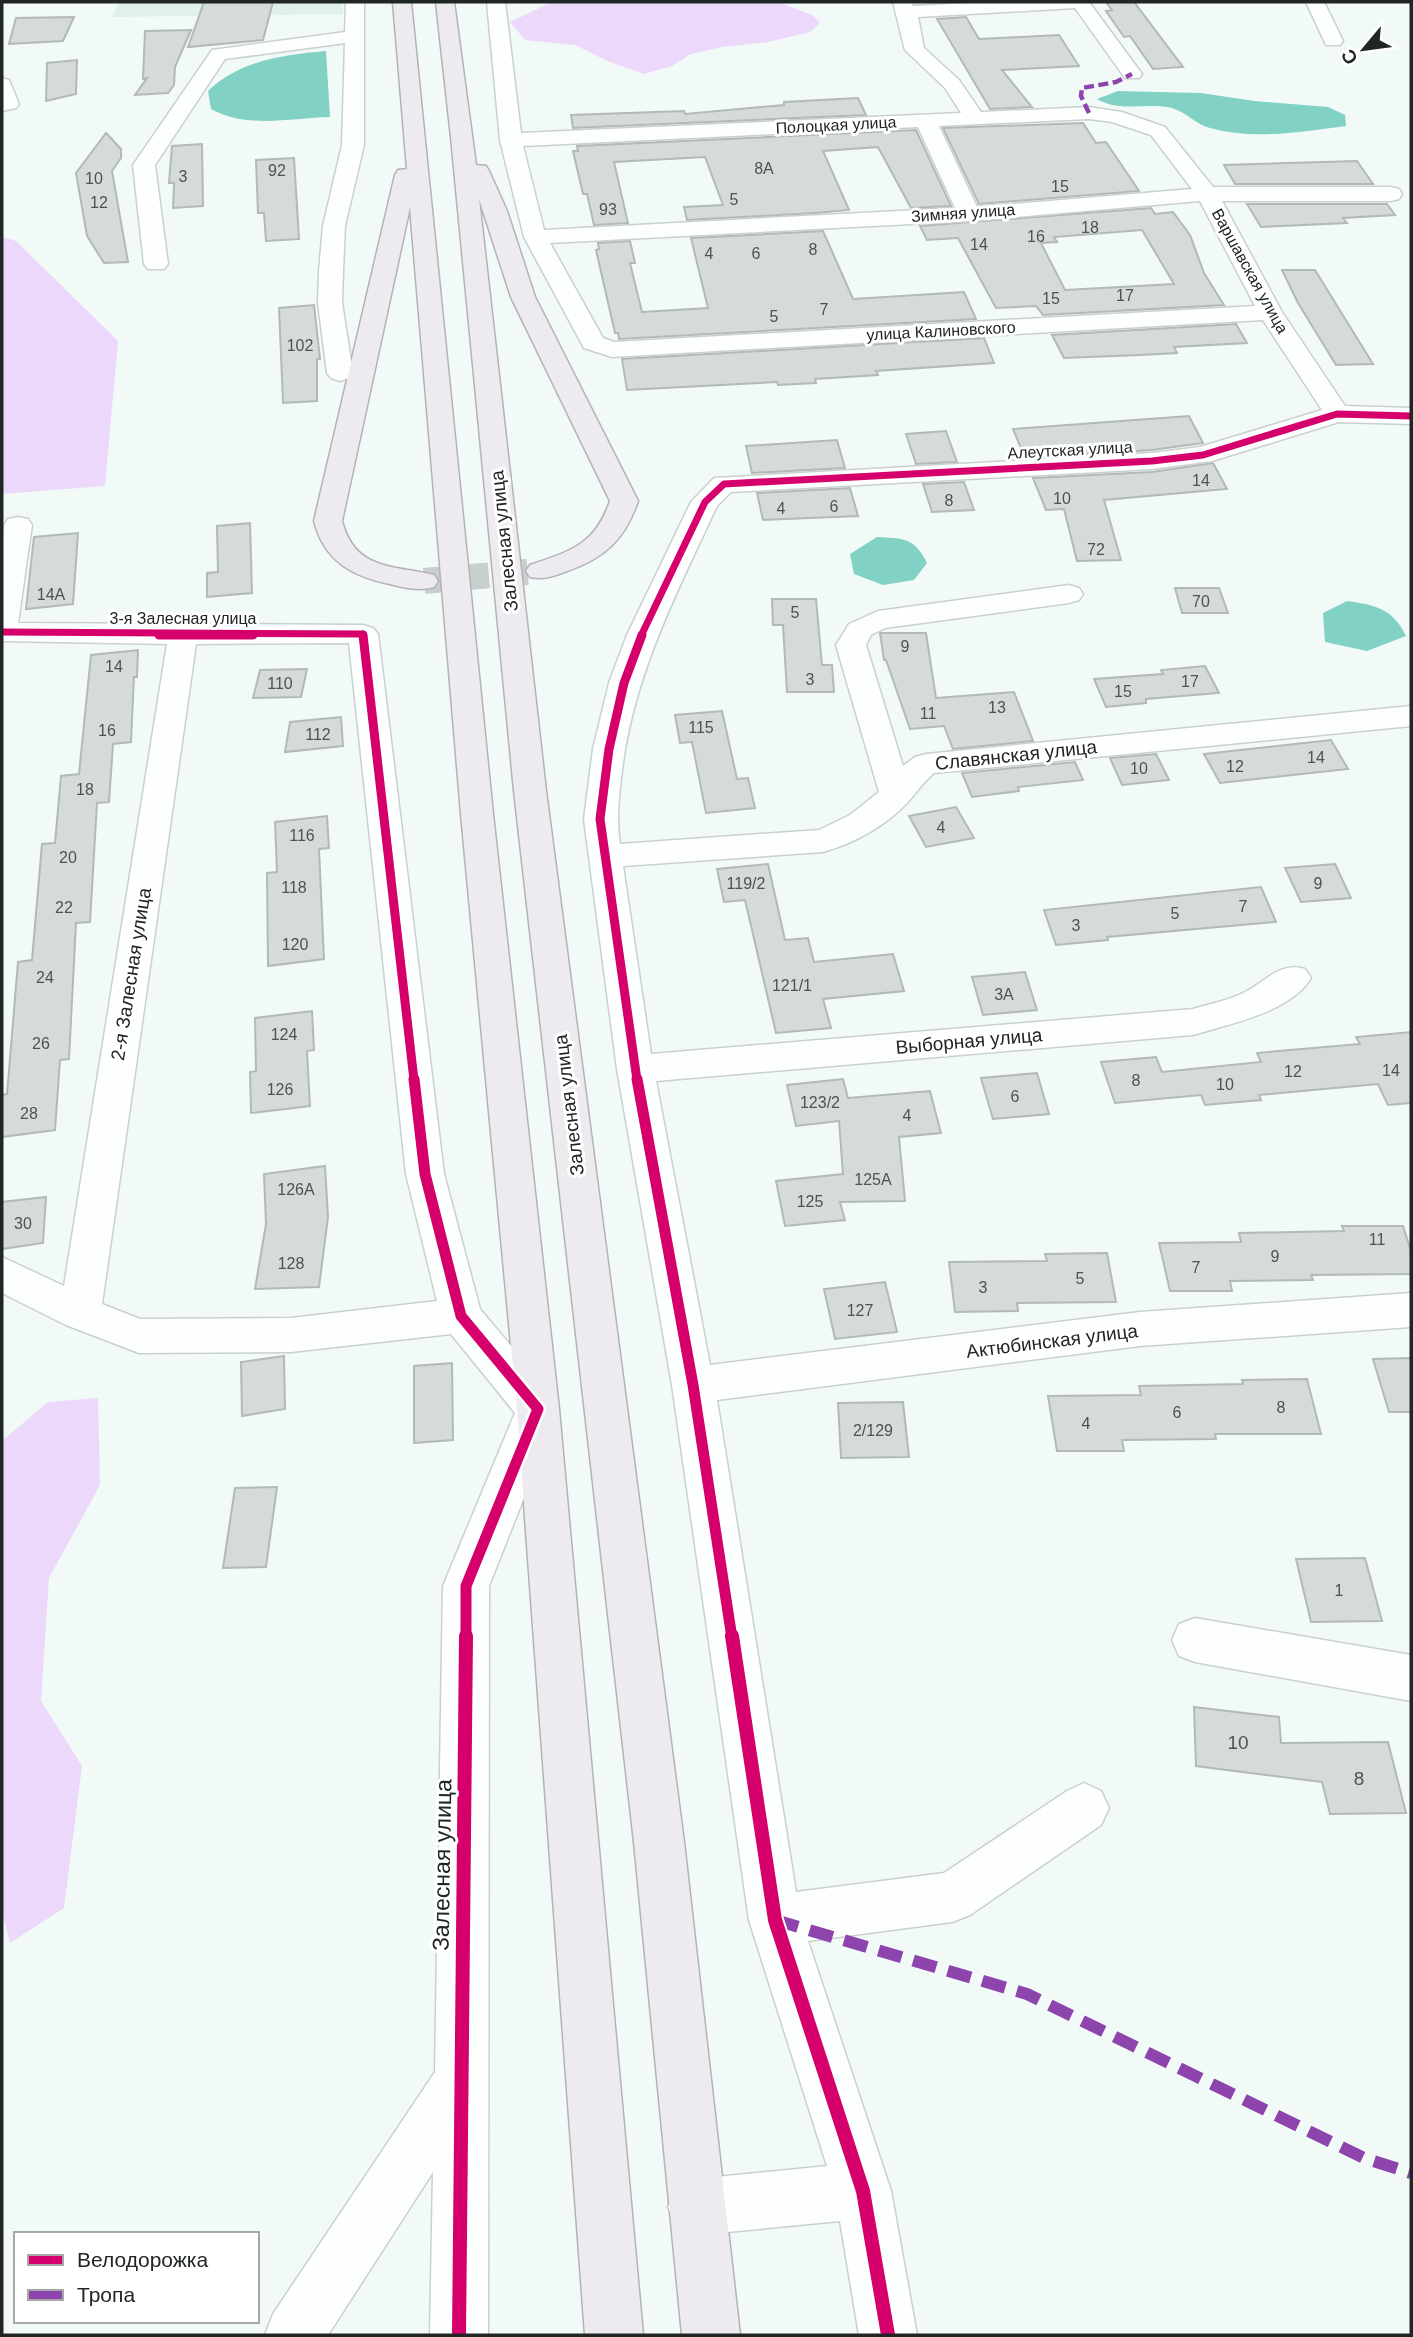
<svg xmlns="http://www.w3.org/2000/svg" width="1413" height="2337" viewBox="0 0 1413 2337" font-family="Arial,sans-serif">
	<style>
		.built { fill: #dff0ed }
		.green { fill: #ecd8fb }
		.water { fill: #81d1c5 }
		.building { fill: #d4dbd9; stroke: #b3b9b7; stroke-width: 2; fill-rule: evenodd }
		.lines { fill: none; stroke-linecap: round; stroke-linejoin: round }
		.major-tunnel { stroke: #c8d0ce; stroke-width: 26; stroke-dasharray: 26 13; stroke-linecap: butt }
		.minor-casing { stroke: #cad0cf; stroke-width: 3 }
		.major-casing { stroke: #b4b1bb; stroke-width: 3 }
		.minor { fill: #fdfefe; fill-rule: evenodd }
		.major { fill: #eeebf0; fill-rule: evenodd }
		.quiet-far1 { stroke: #8e44ad; stroke-width: 4.5; stroke-dasharray: 10 4.5; stroke-linecap: butt }
		.quiet { stroke: #8e44ad; stroke-width: 12; stroke-dasharray: 24 12; stroke-linecap: butt }
		.cycleway-far3-casing { stroke: #fff; stroke-width: 10 }
		.cycleway-far2-casing { stroke: #fff; stroke-width: 12 }
		.cycleway-far1-casing { stroke: #fff; stroke-width: 16 }
		.cycleway-casing { stroke: #fff; stroke-width: 18 }
		.cycleway-far3 { stroke: #d6006c; stroke-width: 7 }
		.cycleway-far2 { stroke: #d6006c; stroke-width: 9 }
		.cycleway-far1 { stroke: #d6006c; stroke-width: 11 }
		.cycleway { stroke: #d6006c; stroke-width: 14 }
		.labels { text-anchor: middle; dominant-baseline: central; stroke-width: 6; stroke-linejoin: round; paint-order: stroke }
		.far-street-label { font-size: 16px; fill: #202624; stroke: #fff }
		.number-label { font-size: 16px; fill: #4d5351 }
		.street-label { font-size: 19px; fill: #202624; stroke: #fff }
		.near-number-label { font-size: 19px; fill: #4d5351 }
		.near-street-label { font-size: 23px; fill: #202624; stroke: #fff }
	</style>
	<rect width="100%" height="100%" fill="#f2faf8"/>
	<!-- built -->
	<polygon class="built" points="119,2 343,2 343,14 112,17"/>
	<!-- green -->
	<g class="green">
		<polygon points="578,2 778,2 812,15 820,23 810,32 768,42 722,47 691,54 672,66 644,74 607,61 575,45 525,40 510,22 550,3"/>
		<polygon points="2,237 16,241 118,341 105,486 2,494"/>
		<polygon points="98,1398 100,1485 49,1578 41,1701 82,1766 64,1908 10,1943 2,1911 2,1441 48,1402"/>
	</g>
	<!-- water -->
	<g class="water">
		<path d="M326 51 330 117C290 118 247 129 211 109L208 91C241 60 283 55 326 51Z"/>
		<path d="M1118 91 1201 93 1254 101 1328 107 1345 115 1346 126C1301 132 1255 140 1210 128 1197 125 1186 112 1172 108 1146 102 1121 113 1097 99Z"/>
		<path d="M877 537C903 538 915 538 927 563L914 580 883 585 854 574 850 554Z"/>
		<path d="M1347 601C1376 605 1393 609 1406 636L1367 651 1325 642 1323 613Z"/>
	</g>
	<!-- building -->
	<g class="building">
		<polygon points="204,2 273,2 263,40 188,47"/>
		<polygon points="1106,2 1134,2 1183,67 1153,69 1130,36 1124,37 1106,11 1112,10"/>
		<polygon points="74,17 63,41 9,44 16,18"/>
		<polygon points="966,17 979,39 1059,35 1079,66 1002,70 1032,107 990,109 937,19"/>
		<polygon points="191,30 175,67 174,85 168,93 135,95 147,78 143,79 145,31"/>
		<polygon points="77,60 76,94 46,101 47,63"/>
		<polygon points="858,98 866,115 573,128 571,115 684,111 685,114 784,105 784,102"/>
		<polygon points="1083,123 1096,143 1106,142 1139,191 979,204 943,128"/>
		<polygon points="916,130 951,206 911,208 878,147 823,151 849,210 815,213 687,220 684,207 723,205 705,157 614,162 628,223 594,225 587,194 583,194 573,151 578,151 577,146"/>
		<polygon points="106,133 121,149 121,158 112,171 128,262 104,263 87,236 76,173"/>
		<polygon points="202,144 203,206 173,208 174,183 169,183 172,146"/>
		<polygon points="294,158 299,239 266,241 264,213 258,213 256,160"/>
		<polygon points="1357,161 1373,184 1235,184 1224,165"/>
		<polygon points="1247,204 1387,204 1395,215 1343,218 1347,223 1261,227"/>
		<path d="M1151 208 1155 214 1173 212 1190 235 1204 273 1224 305 1043 315 1036 306 996 308 958 238 927 240 920 226ZM1142 230 1174 284 1065 290 1041 243 1057 242 1054 237Z"/>
		<polygon points="823,231 853,299 964,292 976,319 619,339 618,333 615,333 596,250 599,249 598,243 630,241 635,263 630,263 642,312 708,308 691,238"/>
		<polygon points="1282,270 1315,270 1373,364 1336,365 1298,303"/>
		<polygon points="314,305 320,359 317,359 317,401 283,403 279,308"/>
		<polygon points="1236,324 1247,343 1174,347 1177,353 1140,355 1064,358 1052,335"/>
		<polygon points="984,338 994,363 876,371 878,375 815,379 816,383 778,385 777,382 627,390 622,359"/>
		<polygon points="1189,416 1203,443 1152,450 1025,458 1013,429"/>
		<polygon points="946,431 957,462 916,464 906,434"/>
		<polygon points="837,440 845,468 752,473 746,446"/>
		<polygon points="1213,463 1227,489 1104,500 1121,560 1077,561 1064,509 1046,510 1033,478 1152,472"/>
		<polygon points="964,482 974,510 932,512 923,484"/>
		<polygon points="850,488 858,516 763,520 757,493"/>
		<polygon points="250,523 252,593 207,597 207,573 218,572 217,526"/>
		<polygon points="78,533 73,604 26,609 34,537"/>
		<polygon points="1175,588 1219,588 1228,613 1182,613"/>
		<polygon points="772,599 816,599 822,665 832,665 834,692 787,692 783,625 773,625"/>
		<polygon points="880,633 926,633 936,698 1014,692 1033,741 953,749 944,726 910,729 886,660 884,660"/>
		<polygon points="138,650 137,677 134,677 131,742 113,744 109,802 97,803 90,922 76,923 69,1059 60,1060 55,1130 2,1137 2,1095 7,1094 18,962 32,960 42,844 55,843 61,776 79,774 91,655"/>
		<polygon points="1205,666 1219,693 1146,699 1146,703 1106,707 1094,679 1163,674 1161,670"/>
		<polygon points="307,669 301,697 253,698 260,670"/>
		<polygon points="722,711 737,779 748,778 755,808 706,813 692,742 680,743 675,715"/>
		<polygon points="341,717 343,746 285,752 290,722"/>
		<polygon points="1331,740 1348,769 1220,783 1204,754"/>
		<polygon points="1156,754 1169,780 1122,785 1110,758"/>
		<polygon points="1075,762 1083,780 1018,787 1019,791 972,797 962,773"/>
		<polygon points="956,807 974,838 926,847 909,816"/>
		<polygon points="327,816 329,848 319,849 324,959 268,966 267,873 277,872 275,822"/>
		<polygon points="768,864 785,940 808,938 814,962 893,954 904,991 823,999 831,1028 776,1033 745,900 724,902 717,869"/>
		<polygon points="1335,864 1351,898 1301,902 1285,868"/>
		<polygon points="1261,887 1276,922 1107,937 1108,940 1056,945 1044,910"/>
		<polygon points="1025,972 1037,1010 983,1015 972,977"/>
		<polygon points="312,1011 314,1050 307,1051 310,1106 251,1113 250,1072 256,1071 255,1018"/>
		<polygon points="1411,1032 1411,1103 1388,1105 1378,1084 1259,1095 1261,1100 1205,1105 1201,1095 1115,1103 1101,1062 1156,1057 1162,1072 1261,1062 1257,1053 1360,1044 1356,1037"/>
		<polygon points="1037,1073 1049,1114 993,1119 981,1078"/>
		<polygon points="843,1079 848,1098 930,1091 941,1133 899,1137 905,1201 840,1202 845,1220 785,1226 776,1181 843,1174 839,1121 796,1126 787,1085"/>
		<polygon points="325,1166 328,1217 319,1287 255,1289 266,1224 264,1174"/>
		<polygon points="46,1197 43,1243 2,1249 2,1202"/>
		<polygon points="1342,1226 1403,1226 1411,1251 1411,1274 1311,1275 1313,1280 1230,1281 1232,1291 1170,1291 1159,1243 1241,1242 1239,1233 1344,1231"/>
		<polygon points="1107,1253 1116,1302 1017,1303 1018,1311 955,1312 949,1262 1047,1261 1045,1254"/>
		<polygon points="885,1282 897,1332 835,1339 824,1289"/>
		<polygon points="284,1356 285,1409 242,1416 241,1362"/>
		<polygon points="1411,1358 1411,1412 1389,1412 1373,1359"/>
		<polygon points="452,1363 453,1440 414,1443 414,1366"/>
		<polygon points="1307,1379 1321,1434 1215,1434 1216,1439 1122,1440 1124,1451 1057,1451 1048,1396 1141,1395 1139,1386 1243,1384 1242,1380"/>
		<polygon points="903,1402 909,1457 841,1458 838,1403"/>
		<polygon points="277,1487 266,1567 223,1568 235,1488"/>
		<polygon points="1365,1558 1382,1621 1311,1622 1296,1559"/>
		<polygon points="1194,1707 1279,1717 1281,1743 1388,1742 1406,1813 1330,1814 1322,1782 1196,1766"/>
	</g>
	<g class="lines">
		<!-- major-tunnel -->
		<polyline class="major-tunnel" points="424,581 540,571"/>
		<defs>
			<g id="minor">
				<polygon points="346,2 364,2 364,145 345,226 343,271 342,303 353,373 349,378 340,381 331,378 327,373 318,303 319,271 323,226 342,145 345,43 225,59 155,165 168,264 164,269 148,269 144,264 133,165 212,50 345,32"/>
				<path d="M487 2H505L521 133 961 113 945 88 905 50 893 2H911L913 6 986 2H1089L1142 74 1139 78H1125L1075 8 918 17 924 48 959 80 981 112 1089 107 1122 112 1165 127 1213 187H1391L1399 189 1402 194 1399 199 1391 201H1222L1282 312 1345 406 1411 408V424L1339 422 1212 461 1152 469 731 492 717 506C677 592 634 674 622 770 619 795 616 818 620 844L819 830 850 815 879 792 836 645 849 624 878 611 1069 585 1079 588 1083 594 1079 600 1069 603 885 628 871 635 866 645 903 766 915 757 926 754 1411 706V726L934 773C923 782 917 792 908 802 885 826 855 843 823 852L623 866 651 1054 1193 1009C1209 1004 1226 1001 1241 994 1264 984 1278 961 1305 969L1311 978C1291 1012 1229 1024 1193 1035L656 1081 710 1365 1140 1312 1411 1293V1327L1140 1346 717 1400 796 1892 944 1873 1067 1791 1084 1783 1101 1791 1109 1808 1101 1825 970 1915 952 1922 808 1941 891 2191 917 2335H859L840 2221 696 2235 676 2227 668 2207 676 2187 696 2179 827 2166 749 1920 672 1385 617 1069 584 819 593 749 609 683 627 635 691 502 714 478 1152 453 1200 447 1322 410 1263 320 612 357 584 348 524 237 500 140ZM1089 119 1112 122 1151 135 1192 189 977 207 939 126ZM918 127 955 208 544 230 523 146ZM1200 201 1255 306 614 342 603 338 550 243 969 221Z"/>
				<polygon points="1306,2 1324,2 1343,41 1340,45 1326,45"/>
				<polygon points="2,78 9,80 19,104 16,108 2,111"/>
				<path d="M18 517 28 519 32 525 18 623 363 625 373 628 378 634 444 1174 480 1309 553 1396 559 1409 489 1586 488 2335H430L433 2172 328 2335H265L273 2314 435 2072 443 1586 515 1413 451 1334 291 1352 139 1353 66 1325 2 1293V1257L64 1286 167 644 2 641V540L4 525 8 519ZM349 643 406 1174 437 1301 291 1318 140 1319 102 1304 196 644Z"/>
				<polygon points="1195,1618 1411,1655 1411,1701 1195,1662 1179,1656 1172,1640 1179,1624"/>
			</g>
			<g id="major">
				<path d="M393 2H411L493 814 559 1409 643 2335H585L517 1409 461 814 410 207 342 521C355 571 393 565 434 575L438 581 434 587C419 591 405 588 390 584 352 576 324 561 314 521L395 175 398 170 407 169Z"/>
				<path d="M436 2H454L476 165 486 166 489 171 507 211 535 297 638 501C625 539 605 558 567 571 554 576 544 580 530 577L526 571 530 565C571 551 595 545 610 501L511 297 479 199 546 791 684 1842 740 2335H682L634 1842 514 791 451 137Z"/>
			</g>
		</defs>
		<!-- minor casing -->
		<use href="#minor" class="minor-casing"/>
		<!-- major casing -->
		<use href="#major" class="major-casing"/>
		<!-- minor -->
		<use href="#minor" class="minor"/>
		<!-- major -->
		<use href="#major" class="major"/>
		<!-- quiet-far1 -->
		<polyline class="quiet-far1" points="1089,113 1081,96 1082,88 1116,82 1132,74"/>
		<!-- quiet -->
		<polyline class="quiet" points="775,1920 1027,1994 1364,2158 1411,2173"/>
		<defs>
			<g id="cycleway-far3">
				<polyline points="2,632 363,634 363,636"/>
				<polyline points="641,636 705,502 724,484 1152,461 1203,455 1337,414 1411,416"/>
			</g>
			<g id="cycleway-far2">
				<polyline points="159,635 253,635"/>
				<polyline points="363,635 414,1080"/>
				<polyline points="637,1080 600,819 609,749 624,683 642,635"/>
			</g>
			<g id="cycleway-far1">
				<polyline points="414,1079 425,1174 461,1316 538,1409 466,1586 466,1638"/>
				<polyline points="637,1079 693,1385 732,1638"/>
			</g>
			<g id="cycleway">
				<polyline points="732,1636 775,1920 863,2191 888,2335"/>
				<polyline points="459,2335 466,1636"/>
			</g>
		</defs>
		<!-- cycleway-far3 casing -->
		<use href="#cycleway-far3" class="cycleway-far3-casing"/>
		<!-- cycleway-far2 casing -->
		<use href="#cycleway-far2" class="cycleway-far2-casing"/>
		<!-- cycleway-far1 casing -->
		<use href="#cycleway-far1" class="cycleway-far1-casing"/>
		<!-- cycleway casing -->
		<use href="#cycleway" class="cycleway-casing"/>
		<!-- cycleway-far3 -->
		<use href="#cycleway-far3" class="cycleway-far3"/>
		<!-- cycleway-far2 -->
		<use href="#cycleway-far2" class="cycleway-far2"/>
		<!-- cycleway-far1 -->
		<use href="#cycleway-far1" class="cycleway-far1"/>
		<!-- cycleway -->
		<use href="#cycleway" class="cycleway"/>
	</g>
	<g class="labels">
		<!-- far-street labels -->
		<g class="far-street-label">
			<text transform="translate(836 125) rotate(-3)">Полоцкая улица</text>
			<text transform="translate(963 213) rotate(-4)">Зимняя улица</text>
			<text transform="translate(1250 271) rotate(61)">Варшавская улица</text>
			<text transform="translate(941 331) rotate(-3)">улица Калиновского</text>
			<text transform="translate(1070 450) rotate(-3)">Алеутская улица</text>
			<text x="183" y="618">3-я Залесная улица</text>
		</g>
		<!-- number labels -->
		<g class="number-label">
			<text x="764" y="168">8А</text>
			<text x="277" y="170">92</text>
			<text x="183" y="176">3</text>
			<text x="94" y="178">10</text>
			<text x="1060" y="186">15</text>
			<text x="734" y="199">5</text>
			<text x="99" y="202">12</text>
			<text x="608" y="209">93</text>
			<text x="1090" y="227">18</text>
			<text x="1036" y="236">16</text>
			<text x="979" y="244">14</text>
			<text x="813" y="249">8</text>
			<text x="709" y="253">4</text>
			<text x="756" y="253">6</text>
			<text x="1125" y="295">17</text>
			<text x="1051" y="298">15</text>
			<text x="824" y="309">7</text>
			<text x="774" y="316">5</text>
			<text x="300" y="345">102</text>
			<text x="1201" y="480">14</text>
			<text x="1062" y="498">10</text>
			<text x="949" y="500">8</text>
			<text x="834" y="506">6</text>
			<text x="781" y="508">4</text>
			<text x="1096" y="549">72</text>
			<text x="51" y="594">14А</text>
			<text x="1201" y="601">70</text>
			<text x="795" y="612">5</text>
			<text x="905" y="646">9</text>
			<text x="114" y="666">14</text>
			<text x="810" y="679">3</text>
			<text x="1190" y="681">17</text>
			<text x="280" y="683">110</text>
			<text x="1123" y="691">15</text>
			<text x="997" y="707">13</text>
			<text x="928" y="713">11</text>
			<text x="701" y="727">115</text>
			<text x="107" y="730">16</text>
			<text x="318" y="734">112</text>
			<text x="1316" y="757">14</text>
			<text x="1235" y="766">12</text>
			<text x="1139" y="768">10</text>
			<text x="85" y="789">18</text>
			<text x="941" y="827">4</text>
			<text x="302" y="835">116</text>
			<text x="68" y="857">20</text>
			<text x="746" y="883">119/2</text>
			<text x="1318" y="883">9</text>
			<text x="294" y="887">118</text>
			<text x="1243" y="906">7</text>
			<text x="64" y="907">22</text>
			<text x="1175" y="913">5</text>
			<text x="1076" y="925">3</text>
			<text x="295" y="944">120</text>
			<text x="45" y="977">24</text>
			<text x="792" y="985">121/1</text>
			<text x="1004" y="994">3А</text>
			<text x="284" y="1034">124</text>
			<text x="41" y="1043">26</text>
			<text x="1391" y="1070">14</text>
			<text x="1293" y="1071">12</text>
			<text x="1136" y="1080">8</text>
			<text x="1225" y="1084">10</text>
			<text x="280" y="1089">126</text>
			<text x="1015" y="1096">6</text>
			<text x="820" y="1102">123/2</text>
			<text x="29" y="1113">28</text>
			<text x="907" y="1115">4</text>
			<text x="873" y="1179">125А</text>
			<text x="296" y="1189">126А</text>
			<text x="810" y="1201">125</text>
			<text x="23" y="1223">30</text>
			<text x="1377" y="1239">11</text>
			<text x="1275" y="1256">9</text>
			<text x="291" y="1263">128</text>
			<text x="1196" y="1267">7</text>
			<text x="1080" y="1278">5</text>
			<text x="983" y="1287">3</text>
			<text x="860" y="1310">127</text>
			<text x="1281" y="1407">8</text>
			<text x="1177" y="1412">6</text>
			<text x="1086" y="1423">4</text>
			<text x="873" y="1430">2/129</text>
			<text x="1339" y="1590">1</text>
		</g>
		<!-- street labels -->
		<g class="street-label">
			<text transform="translate(504 541) rotate(-96)">Залесная улица</text>
			<text transform="translate(1016 755) rotate(-6)">Славянская улица</text>
			<text transform="translate(131 974) rotate(-81)">2-я Залесная улица</text>
			<text transform="translate(969 1041) rotate(-5)">Выборная улица</text>
			<text transform="translate(569 1105) rotate(-97)">Залесная улица</text>
			<text transform="translate(1052 1341) rotate(-7)">Актюбинская улица</text>
		</g>
		<!-- near-number labels -->
		<g class="near-number-label">
			<text x="1238" y="1742">10</text>
			<text x="1359" y="1778">8</text>
		</g>
		<!-- near-street labels -->
		<g class="near-street-label">
			<text transform="translate(442 1865) rotate(-89)">Залесная улица</text>
		</g>
	</g>
	<!-- border -->
	<rect width="1413" height="2337" fill="none" stroke="#202624" stroke-width="7"/>
	<!-- legend -->
	<rect x="14" y="2232" width="245" height="91" fill="#ffffff" stroke="#a6a8a7" stroke-width="2"/>
	<rect x="28" y="2255" width="35" height="10" fill="#d6006c" stroke="#a6a8a7" stroke-width="2"/>
	<text x="77" y="2267" font-size="21" fill="#202624">Велодорожка</text>
	<rect x="28" y="2290" width="35" height="10" fill="#8e44ad" stroke="#a6a8a7" stroke-width="2"/>
	<text x="77" y="2302" font-size="21" fill="#202624">Тропа</text>
	<!-- north arrow -->
	<g transform="translate(1364 49) rotate(241)" stroke="#ffffff" stroke-width="5" paint-order="stroke">
	<path d="M0-5L12 26L0 18L-12 26Z" fill="#202624"/>
	<text y="-10" font-size="19" font-weight="bold" text-anchor="middle" fill="#202624">С</text>
	</g>
</svg>
